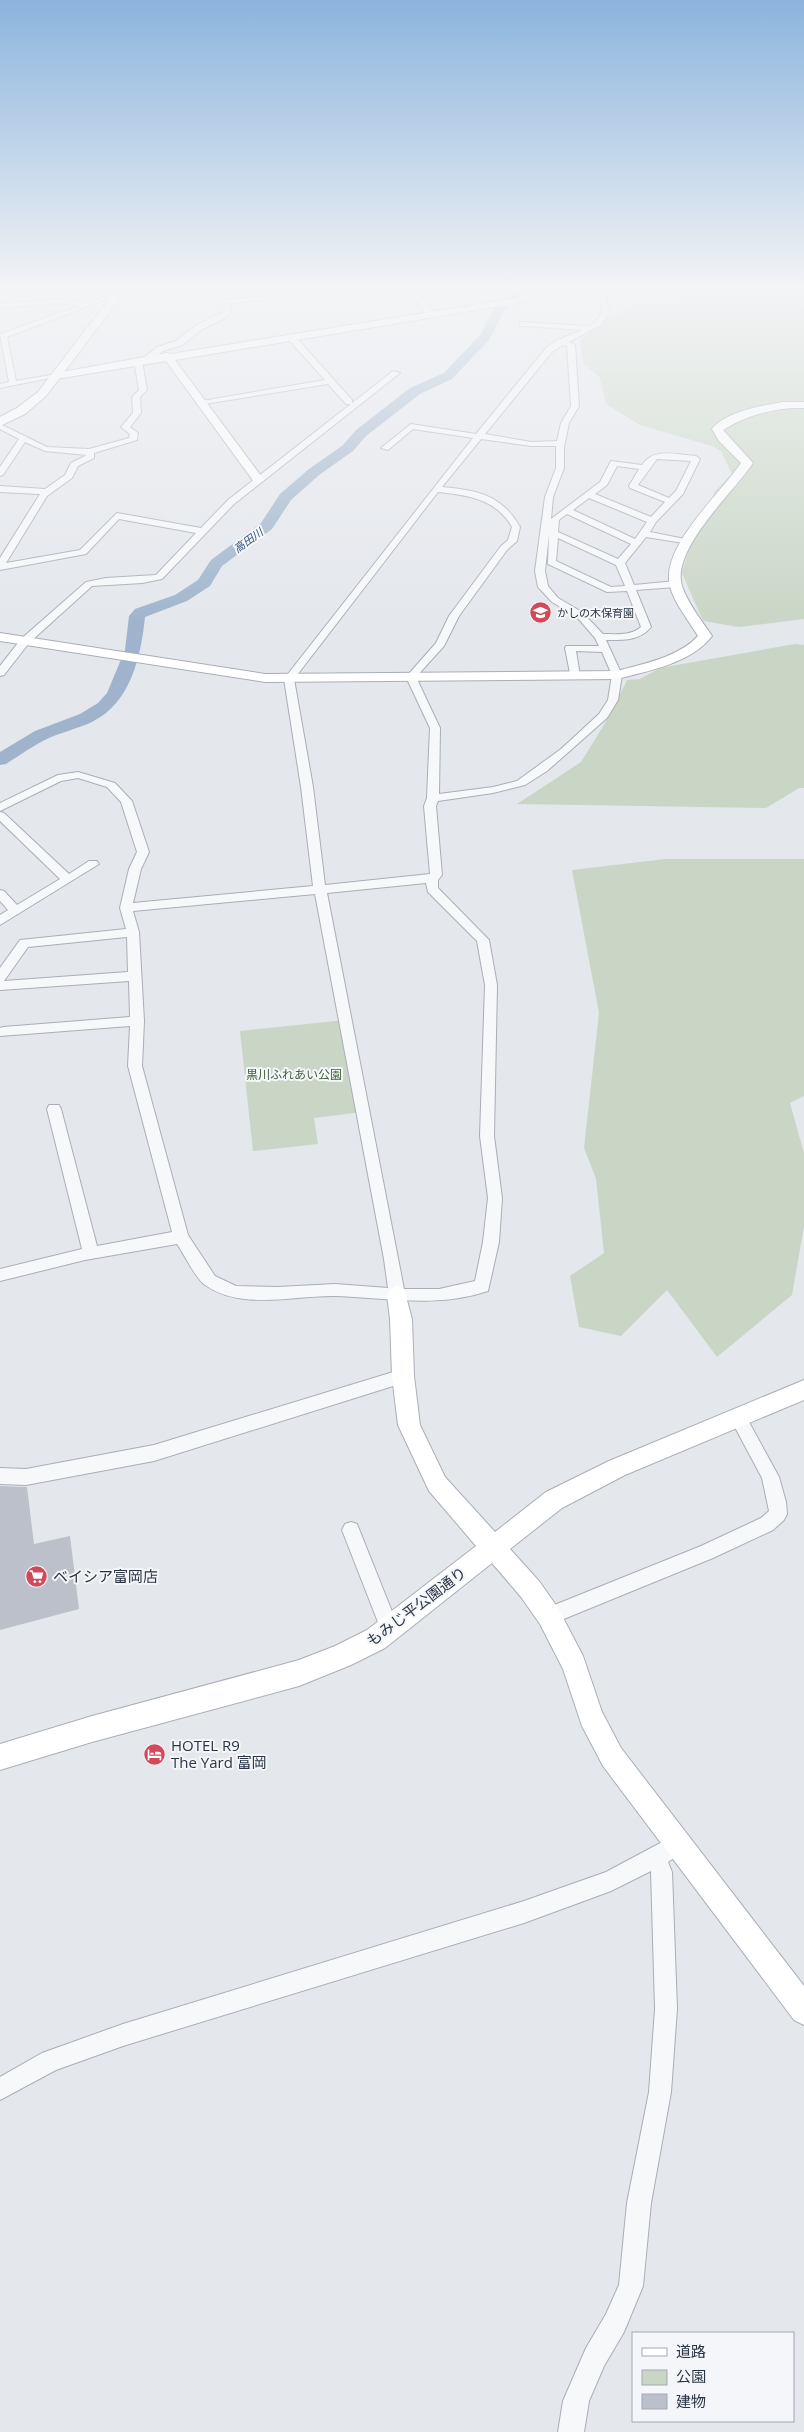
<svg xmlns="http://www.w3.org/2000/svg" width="804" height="2432" viewBox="0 0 804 2432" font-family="'Open Sans','Noto Sans JP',sans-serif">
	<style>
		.green { fill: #c9d6c5 }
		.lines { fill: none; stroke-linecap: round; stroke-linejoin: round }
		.river { fill: #9fb4cc; fill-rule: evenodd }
		.building { fill: #bbc0ca }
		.street-casing { stroke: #a9aeb7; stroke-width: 2 }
		.secondary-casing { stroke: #a9aeb7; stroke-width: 2 }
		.primary-casing { stroke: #a3abb8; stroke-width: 2 }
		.street { fill: #f7f8fa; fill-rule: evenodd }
		.secondary { fill: #fff; fill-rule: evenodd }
		.primary { fill: #fff; fill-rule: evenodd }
		.labels { text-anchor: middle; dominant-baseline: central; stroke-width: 4; stroke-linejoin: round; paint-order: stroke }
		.far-water-label { font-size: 11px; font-style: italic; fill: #34527a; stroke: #f4f6f9 }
		.far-poi-label { font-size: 11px; fill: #2b3445; stroke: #f4f6f9; text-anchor: start }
		.park-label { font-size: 12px; fill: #3f6138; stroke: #f4f6f9 }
		.near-poi-label { font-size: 15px; fill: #2b3445; stroke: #f4f6f9; text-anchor: start }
		.near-street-label { font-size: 15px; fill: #2b3445; stroke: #f4f6f9 }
	</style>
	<rect width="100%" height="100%" fill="#e4e7ec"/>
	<!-- green -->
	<g class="green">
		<polygon points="649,285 804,285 804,619 739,627 703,621 682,573 688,553 715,491 732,474 721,451 712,446 640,425 606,404 600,378 583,363 580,340 609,317 634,303 688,299 642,290"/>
		<polygon points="795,644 804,645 804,788 799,788 766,808 517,804 581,762 610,715 627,680 640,679 660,668"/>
		<polygon points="665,859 804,859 804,1096 790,1103 804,1153 804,1226 792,1295 717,1357 667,1290 621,1336 579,1327 570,1276 604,1253 596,1179 584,1148 599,1013 572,870"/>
		<polygon points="345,1020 362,1112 314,1118 318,1144 253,1151 240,1031"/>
	</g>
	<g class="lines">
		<!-- river -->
		<path class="river" d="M519 285H530L522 299 512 303 504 311 489 340 452 379 420 394 366 436 353 451 319 475 291 500 272 529 222 566 210 586 187 601 145 617C141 656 131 703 92 722 79 728 63 732 49 738 34 745 20 755 6 764L0 765V752L35 731 80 714 98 703 107 693 125 650 129 616 135 609 175 595 198 580 211 560 261 523 280 494 309 469 343 445 356 430 410 388 444 373 480 335 495 307 504 299 513 295Z"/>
	</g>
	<!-- building -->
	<polygon class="building" points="0,1486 27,1487 34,1544 70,1536 79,1609 0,1630"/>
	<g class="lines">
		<defs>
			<g id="street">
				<polygon points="135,285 143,285 7,337 16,381 56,374 60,376 0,388 0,384 9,382 0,334 79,306 61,303 0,308 0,304 61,299 87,303"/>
				<polygon points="404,285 410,285 434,312 434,316 428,316"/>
				<path d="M589 285H601L610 312 601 325 569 342 575 345 579 406 569 423 564 447V468L553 497 551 519 600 482 611 461 642 465C654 447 677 455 696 456L700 459 683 494 656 522 650 532 690 540V544L646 537 625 563 634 585 676 581 681 584 676 587 636 590 651 627C640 641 622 640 606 640L622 675 618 700 607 718 547 771 525 785 493 793 438 801 436 806 442 875 438 880V888L489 940 497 985 494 1136 502 1198 499 1242 488 1291C437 1308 388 1298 336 1296 294 1295 242 1311 205 1285 196 1279 184 1254 177 1244L85 1260 0 1281V1269L82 1249 47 1109 49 1105H59L61 1109 97 1246 172 1232 128 1066 130 1026 0 1036V1028L3 1027 130 1017 129 981 0 990V968L20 940 126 929 120 908 129 869 137 852 121 802 107 787 78 778 61 781 0 811V803L58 775 78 772 115 783 132 801 149 852 141 869 133 903 313 886 301 787 284 679 473 438 413 429 388 450 381 448 411 424 476 434 546 348 557 340 583 330 523 326H520V322L589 326C609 313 601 306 596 288ZM563 345 567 346 571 406 561 423 557 441 531 442 485 434 552 352ZM481 439 531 446H556V468L545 497 535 571 538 587 552 602 576 616 595 638 599 646H566L565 648 571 678 575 679 580 676 576 651 602 652 612 675 608 700 599 714 561 749 517 781 493 787 439 794 440 728 416 677 444 646 459 616 507 550 517 541 520 527C502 495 477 490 442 487ZM657 459 691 461 676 491 669 498 638 485ZM617 466 639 469 629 486 630 488 665 502 651 517 595 494 607 485ZM438 492C468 495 496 499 512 527L508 540 501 546 449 616 436 643 406 677 430 728 427 798 424 806 430 874 325 885 313 787 294 679ZM589 498 647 522 635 539 573 510ZM567 514 631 544 618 559 558 532 559 520ZM549 534 548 564 607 592 627 591 641 627C631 636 616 634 603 634L582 612 558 598 548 586 545 571ZM558 538 616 565 625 586 611 587 556 561ZM426 883 428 892 477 941 485 985 480 1136 488 1198 483 1242 475 1281 439 1289H404L327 893ZM315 894 384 1259 388 1288 335 1284 278 1287 236 1286 215 1276 188 1235 142 1066 144 1021 139 932 133 911ZM127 937 128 972 4 981 28 947Z"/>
				<polygon points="264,297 266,300 229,303 231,311 227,317 201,330 182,345 163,351 148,362 141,360 157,347 176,341 195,326 221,313 223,311 223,300"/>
				<polygon points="288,335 294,335 352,400 352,404 346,404 328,384 199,405 199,401 202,401 325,380 288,339"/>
				<polygon points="138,359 142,361 147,390 140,397 141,413 130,427 138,433 137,440 94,453 94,458 78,466 72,478 47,496 6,563 80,550 117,513 201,528 228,500 393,371 400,373 234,504 162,579 142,583 92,586 29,643 4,675 0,676 0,666 21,639 86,582 106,578 156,575 196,533 119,519 86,554 0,570 0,558 40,494 0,492 0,486 45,489 65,475 71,463 87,455 45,451 25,442 3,475 0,476 0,467 19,439 0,429 0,424 47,447 89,449 129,438 130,434 121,427 133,413 132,397 139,390 134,361"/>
				<polygon points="0,812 4,813 69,874 89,861 97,861 99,864 0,925 0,915 8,910 0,901 0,890 4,891 17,905 60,879 0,821"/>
				<polygon points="403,1369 409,1371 411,1376 409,1381 154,1461 26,1485 0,1484 0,1468 26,1469 154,1445"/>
				<polygon points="738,1411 744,1413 779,1477 786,1502 787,1514 784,1520 773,1530 713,1558 549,1625 542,1622 540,1616 542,1610 701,1546 761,1518 769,1511 762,1478 730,1418 732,1413"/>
				<polygon points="351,1522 357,1524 399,1629 397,1635 390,1638 383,1635 342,1530 345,1524"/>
				<polygon points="679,1833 686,1836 689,1843 686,1850 668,1862 672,1872 677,2009 671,2092 651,2203 643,2286 624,2332 604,2366 589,2401 584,2432 558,2432 563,2401 586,2348 606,2314 619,2285 627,2203 649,2092 655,2009 651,1871 611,1891 524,1923 123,2046 56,2070 0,2100 0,2077 42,2053 123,2024 524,1901 606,1872"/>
			</g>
			<g id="secondary">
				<polygon points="534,285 543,285 536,297 519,303 175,360 264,480 258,483 254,482 166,361 56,379 51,376 56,373 167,353 171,354 517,298 529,293"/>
				<polygon points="594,285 603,285 604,286 599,289"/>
				<path d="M783 402H804V408C776 407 747 415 723 430L753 463C733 493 671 549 682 586 688 604 702 621 712 636 692 663 648 671 617 679L265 682 0 641V633L265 674 617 671C643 664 679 657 698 636 689 621 674 603 670 586 660 547 721 493 741 463L719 441 712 429C727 411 761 406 783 402Z"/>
				<polygon points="397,1286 404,1289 412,1319 414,1376 420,1425 445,1477 495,1532 546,1492 609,1461 804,1380 804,1400 625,1475 562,1508 510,1549 539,1581 558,1608 583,1656 602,1712 621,1748 804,1986 804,2025 794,2020 603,1766 582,1726 563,1669 540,1624 521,1597 492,1563 385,1648 351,1665 299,1686 92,1742 0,1770 0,1744 92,1716 299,1660 335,1646 367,1630 476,1546 429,1491 398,1425 392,1376 390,1319 387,1295 390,1289"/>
			</g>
			<polygon id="primary" points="120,285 130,285 46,396 25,414 0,426 0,417 17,408 38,392"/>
		</defs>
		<!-- street casing -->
		<use href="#street" class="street-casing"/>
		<!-- secondary casing -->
		<use href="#secondary" class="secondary-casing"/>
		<!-- primary casing -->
		<use href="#primary" class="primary-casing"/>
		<!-- street -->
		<use href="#street" class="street"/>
		<!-- secondary -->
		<use href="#secondary" class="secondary"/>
		<!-- primary -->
		<use href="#primary" class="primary"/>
	</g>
	<!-- sky -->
	<linearGradient id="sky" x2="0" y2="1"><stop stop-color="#8bb4dd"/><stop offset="0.46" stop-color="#f3f4f6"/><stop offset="1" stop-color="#f3f4f6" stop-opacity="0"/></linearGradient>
	<rect width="804" height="625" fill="url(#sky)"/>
	<!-- icons -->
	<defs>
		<symbol id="school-disc" viewBox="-11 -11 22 22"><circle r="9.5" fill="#d1495b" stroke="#f4f6f9"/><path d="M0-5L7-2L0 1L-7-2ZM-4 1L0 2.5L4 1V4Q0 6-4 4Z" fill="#fff"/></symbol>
		<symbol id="supermarket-disc" viewBox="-11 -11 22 22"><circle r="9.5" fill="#d1495b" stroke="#f4f6f9"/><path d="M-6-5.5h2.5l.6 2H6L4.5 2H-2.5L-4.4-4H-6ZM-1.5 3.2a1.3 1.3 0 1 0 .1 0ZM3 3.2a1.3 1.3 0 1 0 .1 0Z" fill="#fff"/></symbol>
		<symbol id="hotel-disc" viewBox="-11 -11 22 22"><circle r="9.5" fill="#d1495b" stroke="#f4f6f9"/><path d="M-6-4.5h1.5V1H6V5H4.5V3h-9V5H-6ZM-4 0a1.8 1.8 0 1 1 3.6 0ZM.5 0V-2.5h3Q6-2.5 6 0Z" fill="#fff"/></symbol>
	</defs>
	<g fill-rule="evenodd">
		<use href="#school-disc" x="528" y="600" width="25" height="25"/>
		<use href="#supermarket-disc" x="24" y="1564" width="25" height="25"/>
		<use href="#hotel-disc" x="142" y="1742" width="25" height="25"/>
	</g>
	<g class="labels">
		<!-- far-water labels -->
		<g class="far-water-label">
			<text transform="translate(248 540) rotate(-36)">高田川</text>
		</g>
		<!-- far-poi labels -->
		<g class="far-poi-label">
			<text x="557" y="612">かしの木保育園</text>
		</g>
		<!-- park labels -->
		<g class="park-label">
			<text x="294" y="1074">黒川ふれあい公園</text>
		</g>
		<!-- near-poi labels -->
		<g class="near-poi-label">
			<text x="53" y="1576">ベイシア富岡店</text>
			<text x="171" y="1745">HOTEL R9<tspan x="171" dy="17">The Yard 富岡</tspan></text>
		</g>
		<!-- near-street labels -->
		<g class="near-street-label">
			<text transform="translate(416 1606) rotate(-37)">もみじ平公園通り</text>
		</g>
	</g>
	<!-- legend -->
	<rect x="632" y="2332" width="162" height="90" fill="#f4f6f9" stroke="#a4a8b1"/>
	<rect x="642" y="2348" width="25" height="8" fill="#ffffff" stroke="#a4a8b1"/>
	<text x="676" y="2357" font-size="15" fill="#2b3445">道路</text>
	<rect x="642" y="2370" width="25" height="15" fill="#c9d6c5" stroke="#a4a8b1"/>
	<text x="676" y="2382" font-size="15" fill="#2b3445">公園</text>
	<rect x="642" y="2394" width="25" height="15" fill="#bbc0ca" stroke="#a4a8b1"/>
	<text x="676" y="2407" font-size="15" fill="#2b3445">建物</text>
</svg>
